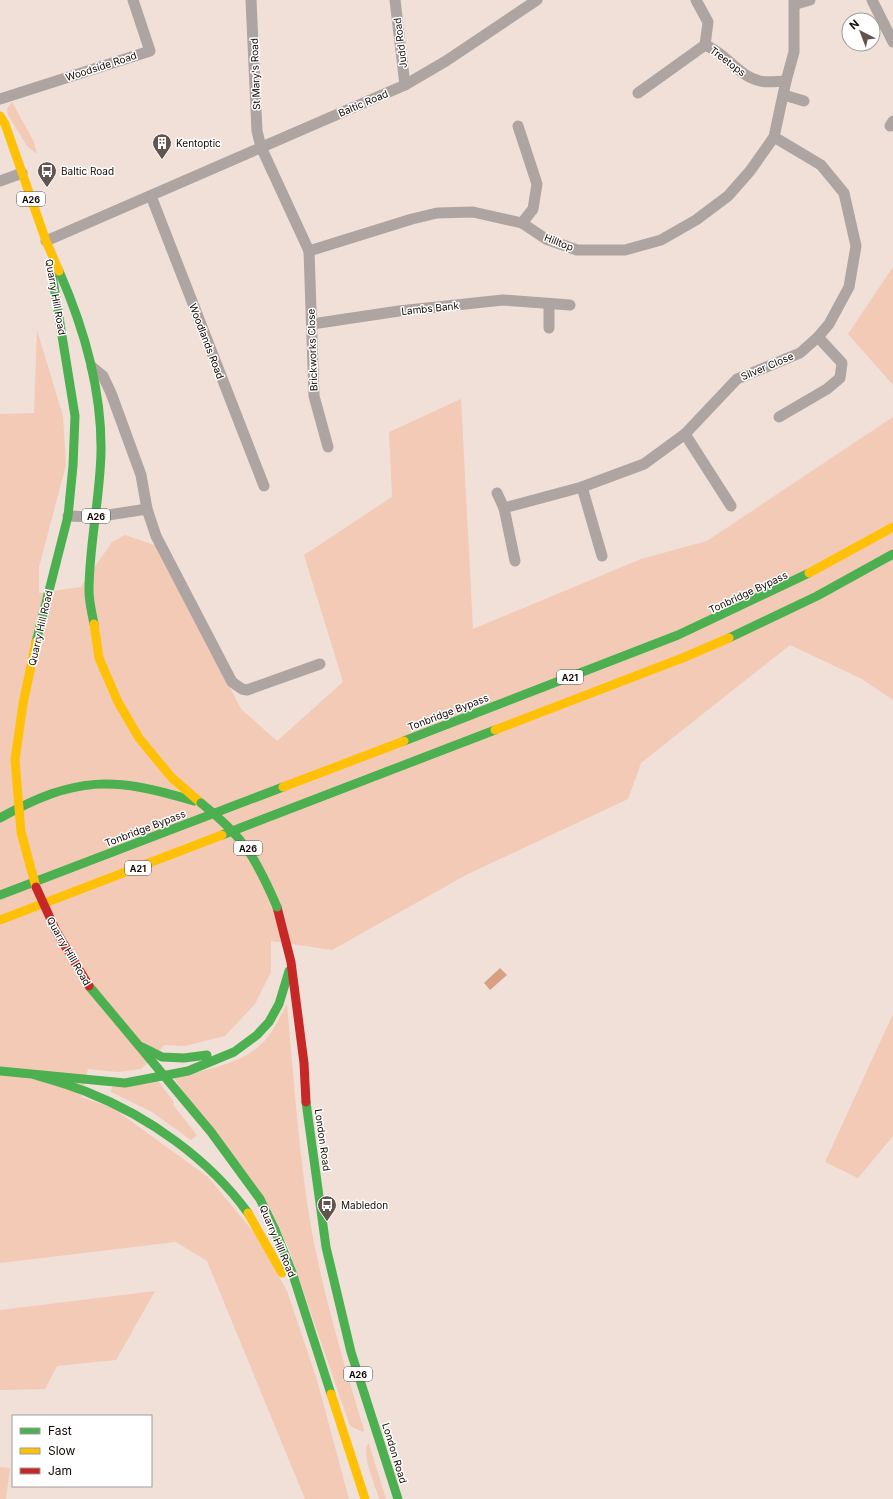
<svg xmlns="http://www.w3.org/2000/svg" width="893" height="1499" viewBox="0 0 893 1499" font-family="Inter,sans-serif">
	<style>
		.green { fill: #f2cab6 }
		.water { fill: #d8a082 }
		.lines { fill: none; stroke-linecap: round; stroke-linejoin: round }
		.street { stroke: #aea4a1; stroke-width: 11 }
		.fast { stroke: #4caf50; stroke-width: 9 }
		.slow { stroke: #ffc107; stroke-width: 9 }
		.jam { stroke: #c62828; stroke-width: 9 }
		.fast-bridge { stroke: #4caf50; stroke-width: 9 }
		.slow-bridge { stroke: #ffc107; stroke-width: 9 }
		.jam-bridge { stroke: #c62828; stroke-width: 9 }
		.labels { text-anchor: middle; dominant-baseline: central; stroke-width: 3; stroke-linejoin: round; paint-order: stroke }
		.shield { fill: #fff; stroke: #5b534f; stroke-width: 1 }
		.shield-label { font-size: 9px; font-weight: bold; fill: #150904 }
		.street-label { font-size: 10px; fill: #150904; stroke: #fff }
		.poi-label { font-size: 10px; fill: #150904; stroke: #fff; text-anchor: start }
	</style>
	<rect width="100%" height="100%" fill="#f0e0d8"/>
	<!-- green -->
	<g class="green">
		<polygon points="12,102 34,142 37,154 27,146 8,115 7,109"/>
		<polygon points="893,267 893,385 848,334"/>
		<polygon points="37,330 63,416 66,465 39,567 39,593 81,587 112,542 125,535 157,546 241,709 277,741 343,682 304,555 392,497 389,432 461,399 473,629 641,559 707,541 893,417 893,700 862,679 790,645 641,763 628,799 466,875 332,950 271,941 271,972 255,1004 225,1036 185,1046 165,1045 141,1069 118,1072 88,1069 81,1097 113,1108 208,1177 256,1235 287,1291 317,1380 349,1499 305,1499 207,1261 176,1242 0,1263 0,414 34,413"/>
		<path d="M287 1004C293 1072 298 1141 308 1209 320 1284 342 1357 364 1430L363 1432 350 1426 287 1244 174 1078C205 1069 245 1065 267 1038 275 1028 281 1015 287 1004Z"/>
		<polygon points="893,1014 893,1136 858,1178 825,1162"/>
		<polygon points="158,1081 174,1102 173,1105 197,1135 191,1140 152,1112 111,1092 112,1087"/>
		<polygon points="155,1291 116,1360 57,1366 45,1389 0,1390 0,1310"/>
		<path d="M368 1444H369L386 1499H379C376 1486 361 1455 368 1444Z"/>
		<polygon points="0,1467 10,1468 6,1499 0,1499"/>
	</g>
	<!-- water -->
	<polygon class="water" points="500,968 507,975 490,990 484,983"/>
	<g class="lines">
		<!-- street -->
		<g class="street">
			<polyline points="251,0 257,131 261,147 309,251 412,219 437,213 473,212 522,223 546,239 577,250 625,250 661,240 696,220 728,196 750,171 774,137 786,81 794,52 794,0"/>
			<polyline points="395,0 405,85"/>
			<polyline points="696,0 708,22 705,45"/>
			<polyline points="872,0 893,42"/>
			<polyline points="796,4 810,0"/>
			<path d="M638 93 705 45C726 53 738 76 760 81 768 83 778 81 786 81"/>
			<polyline points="784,95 804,101"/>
			<polyline points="0,99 150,51 133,0"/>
			<polyline points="518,126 537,184 533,209 522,223"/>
			<polyline points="890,126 893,121"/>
			<polyline points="0,181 22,173"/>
			<polyline points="151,196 264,486"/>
			<polyline points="46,241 405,85 446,61 537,0"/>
			<polyline points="309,251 314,396 328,447"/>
			<polyline points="312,324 399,311 503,300 570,305"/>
			<polyline points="549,328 549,304"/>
			<polyline points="92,367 103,376 111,393 141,475 147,509 156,536 232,682 242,689 247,690 320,664"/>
			<polyline points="779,417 827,389 840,378 842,363 818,337"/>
			<polyline points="685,434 731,506"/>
			<polyline points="582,487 602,556"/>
			<polyline points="497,493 504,508"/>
			<polyline points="68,516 95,517 147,509"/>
			<polyline points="515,561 504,508 582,487 644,464 685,434 737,379 800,353 818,337 829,324 849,287 856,246 844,193 821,165 774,137"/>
		</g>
		<!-- fast -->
		<g class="fast">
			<path d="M59 271C84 328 102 389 101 452 100 499 89 545 89 591 89 602 92 613 94 624"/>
			<polyline points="729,638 817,596 893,554"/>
			<polyline points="36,642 68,516 73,466 75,416 52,274"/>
			<polyline points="404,741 678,635 809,573"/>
			<path d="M0 818C76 776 112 776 194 801"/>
			<polyline points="222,835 495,730"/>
			<polyline points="0,895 283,787"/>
			<polyline points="89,986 211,1132 260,1199 275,1230 293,1275 331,1394"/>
			<polyline points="142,1047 162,1057 184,1058 207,1055"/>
			<polyline points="0,1071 125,1083 188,1071 234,1052 257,1035 269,1022 279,1004 289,971"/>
			<path d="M35 1075C52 1080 70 1085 87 1092 148 1116 209 1159 248 1213"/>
			<polyline points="306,1102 326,1247 351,1352 398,1499"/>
		</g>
		<!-- slow -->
		<g class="slow">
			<polyline points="0,116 5,124 46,241 59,271"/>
			<polyline points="809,573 893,527"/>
			<polyline points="94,624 99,658 118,702 139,738 172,778 201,803"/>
			<polyline points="495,730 685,657 729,638"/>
			<polyline points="283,787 404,741"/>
			<polyline points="0,920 222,835"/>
			<polyline points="248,1213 282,1273"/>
			<polyline points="331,1394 365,1499"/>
		</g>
		<!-- jam -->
		<polyline class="jam" points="277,907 291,962 304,1063 306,1102"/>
		<!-- fast-bridge -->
		<path class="fast-bridge" d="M201 803C243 836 256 858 277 907"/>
		<!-- slow-bridge -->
		<polyline class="slow-bridge" points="36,642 23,704 15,760 21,832 36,887"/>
		<!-- jam-bridge -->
		<polyline class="jam-bridge" points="36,887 56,931 89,986"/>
	</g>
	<!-- icons -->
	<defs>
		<symbol id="building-pin" viewBox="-11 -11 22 30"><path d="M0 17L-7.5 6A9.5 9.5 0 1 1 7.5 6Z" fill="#62544e" stroke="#fff"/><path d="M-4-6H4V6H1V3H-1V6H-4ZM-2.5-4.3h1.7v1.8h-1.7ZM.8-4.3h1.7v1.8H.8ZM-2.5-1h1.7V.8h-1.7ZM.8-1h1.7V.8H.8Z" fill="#fff"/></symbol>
		<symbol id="bus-pin" viewBox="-11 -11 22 30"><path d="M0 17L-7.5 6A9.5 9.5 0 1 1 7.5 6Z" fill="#62544e" stroke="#fff"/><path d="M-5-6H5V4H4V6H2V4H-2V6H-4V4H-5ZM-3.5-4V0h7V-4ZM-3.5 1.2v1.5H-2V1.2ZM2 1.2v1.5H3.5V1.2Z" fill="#fff"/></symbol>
	</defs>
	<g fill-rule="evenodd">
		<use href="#building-pin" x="151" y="132" width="22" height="30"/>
		<use href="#bus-pin" x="36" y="160" width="22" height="30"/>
		<use href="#bus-pin" x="316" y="1194" width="22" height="30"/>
	</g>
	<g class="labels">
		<!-- shield labels -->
		<g class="shield">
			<rect x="17" y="192" width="28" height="14" rx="3"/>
			<rect x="82" y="509" width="28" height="14" rx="3"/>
			<rect x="557" y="670" width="26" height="14" rx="3"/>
			<rect x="234" y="841" width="28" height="14" rx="3"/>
			<rect x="125" y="861" width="26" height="14" rx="3"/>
			<rect x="344" y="1367" width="28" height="14" rx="3"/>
		</g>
		<g class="shield-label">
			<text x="31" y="199">A26</text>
			<text x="96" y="516">A26</text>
			<text x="570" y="677">A21</text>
			<text x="248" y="848">A26</text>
			<text x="138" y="868">A21</text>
			<text x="358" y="1374">A26</text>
		</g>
		<!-- street labels -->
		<g class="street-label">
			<text transform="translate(400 43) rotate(-97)">Judd Road</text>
			<text transform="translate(728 61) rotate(37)">Treetops</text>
			<text transform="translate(101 66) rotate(-18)">Woodside Road</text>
			<text transform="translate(255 74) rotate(-92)">St Mary's Road</text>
			<text transform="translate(363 103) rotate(-23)">Baltic Road</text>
			<text transform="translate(559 242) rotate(21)">Hilltop</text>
			<text transform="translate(56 297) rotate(80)">Quarry Hill Road</text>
			<text transform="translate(430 308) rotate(-6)">Lambs Bank</text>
			<text transform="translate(207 341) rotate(69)">Woodlands Road</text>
			<text transform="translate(312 350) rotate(-92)">Brickworks Close</text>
			<text transform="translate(767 366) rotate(-23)">Silver Close</text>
			<text transform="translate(748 592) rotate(-25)">Tonbridge Bypass</text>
			<text transform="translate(40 628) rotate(-77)">Quarry Hill Road</text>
			<text transform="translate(448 712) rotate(-21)">Tonbridge Bypass</text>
			<text transform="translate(145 828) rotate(-21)">Tonbridge Bypass</text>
			<text transform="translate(69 951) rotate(60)">Quarry Hill Road</text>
			<text transform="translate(323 1140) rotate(82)">London Road</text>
			<text transform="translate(278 1241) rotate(67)">Quarry Hill Road</text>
			<text transform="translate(395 1453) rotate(73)">London Road</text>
		</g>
		<!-- poi labels -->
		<g class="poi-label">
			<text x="176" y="143">Kentoptic</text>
			<text x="61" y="171">Baltic Road</text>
			<text x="341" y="1205">Mabledon</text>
		</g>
	</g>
	<!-- legend -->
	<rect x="12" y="1415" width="140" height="72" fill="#ffffff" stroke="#a19d9b"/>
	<rect x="20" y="1428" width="20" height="6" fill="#4caf50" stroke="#a19d9b"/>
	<text x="48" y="1435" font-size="12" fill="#150904">Fast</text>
	<rect x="20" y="1448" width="20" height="6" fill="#ffc107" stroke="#a19d9b"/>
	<text x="48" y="1455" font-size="12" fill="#150904">Slow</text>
	<rect x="20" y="1468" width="20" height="6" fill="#c62828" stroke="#a19d9b"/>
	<text x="48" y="1475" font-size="12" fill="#150904">Jam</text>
	<!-- north arrow -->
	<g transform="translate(861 32) rotate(318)"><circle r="19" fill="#ffffff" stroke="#a19d9b"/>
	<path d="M0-3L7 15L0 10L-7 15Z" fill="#62544e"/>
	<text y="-6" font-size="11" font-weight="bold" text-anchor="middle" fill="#150904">N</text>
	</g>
</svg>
